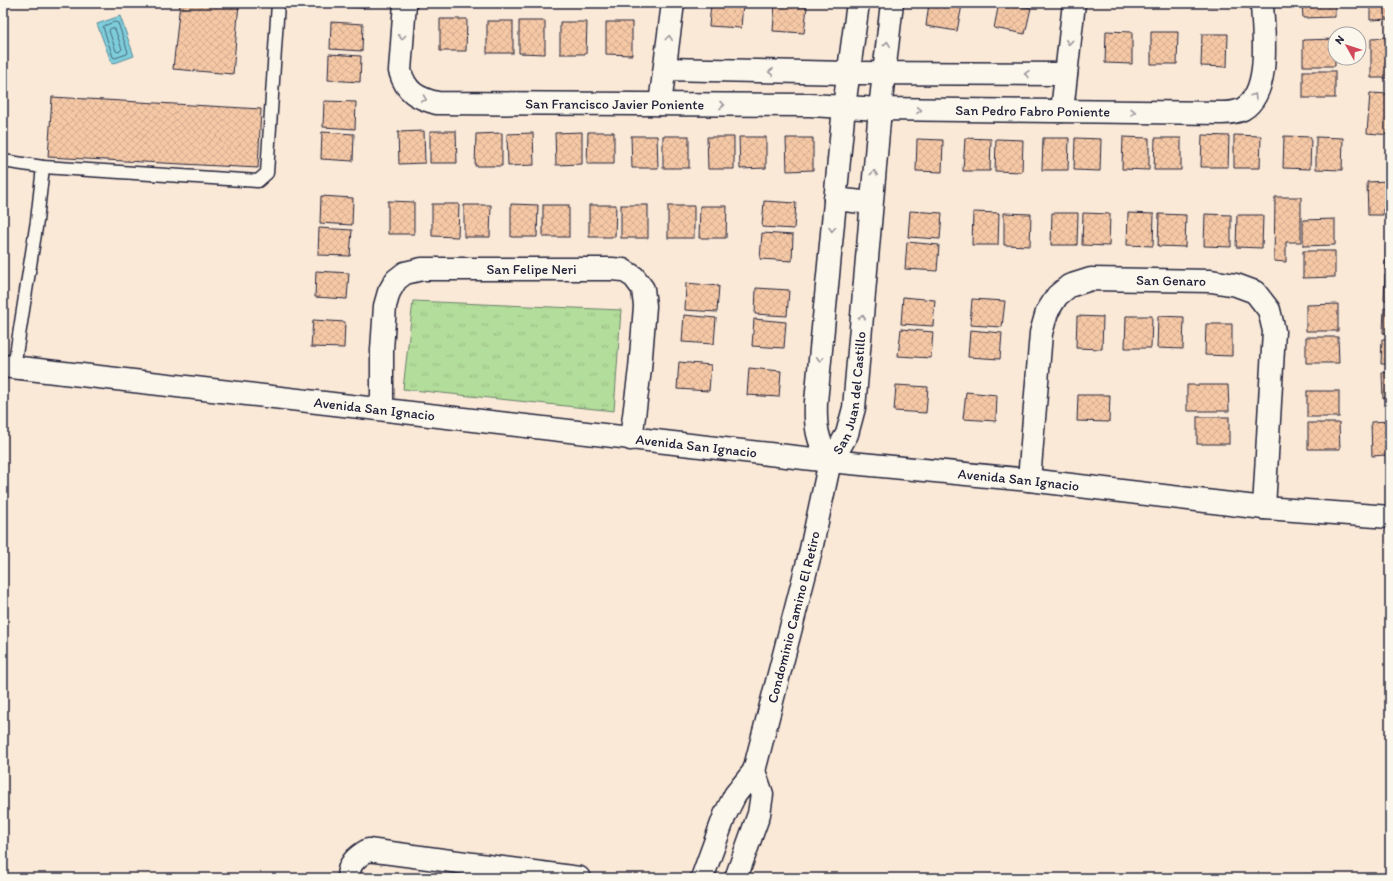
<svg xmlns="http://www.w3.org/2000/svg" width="1393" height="881" viewBox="0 0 1393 881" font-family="Itim,sans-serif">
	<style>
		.grass { fill: url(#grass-tufts); stroke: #6a806a }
		.water { fill: #7ecdda; stroke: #59899a }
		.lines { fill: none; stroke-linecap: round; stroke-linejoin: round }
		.shore { stroke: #47667b; stroke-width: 1 }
		.building { fill: url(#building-cross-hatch); stroke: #22223b }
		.service-casing { stroke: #22223b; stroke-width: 15 }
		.minor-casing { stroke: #22223b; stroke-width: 25 }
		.secondary-casing { stroke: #22223b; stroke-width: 25 }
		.service { stroke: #fbf7ec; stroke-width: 12 }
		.minor { stroke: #fbf7ec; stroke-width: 22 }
		.secondary { stroke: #fbf7ec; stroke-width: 22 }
		.oneway { stroke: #99979c }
		.labels { text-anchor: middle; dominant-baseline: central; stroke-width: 3; stroke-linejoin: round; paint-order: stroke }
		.street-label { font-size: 14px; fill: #22223b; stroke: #fbf7ec }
	</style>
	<defs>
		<pattern id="grass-tufts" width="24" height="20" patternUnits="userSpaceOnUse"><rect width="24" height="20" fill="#b3dd9a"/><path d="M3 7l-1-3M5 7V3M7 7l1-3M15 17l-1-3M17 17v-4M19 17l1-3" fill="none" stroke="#9abd86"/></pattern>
		<pattern id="building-cross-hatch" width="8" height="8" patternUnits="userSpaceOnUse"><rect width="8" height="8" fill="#f6c9a6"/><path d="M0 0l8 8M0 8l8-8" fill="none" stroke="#d3ac90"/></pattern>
	</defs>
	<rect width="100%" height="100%" fill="#fae9d7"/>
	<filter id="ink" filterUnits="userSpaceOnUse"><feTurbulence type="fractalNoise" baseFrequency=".025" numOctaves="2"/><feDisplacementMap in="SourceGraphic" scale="8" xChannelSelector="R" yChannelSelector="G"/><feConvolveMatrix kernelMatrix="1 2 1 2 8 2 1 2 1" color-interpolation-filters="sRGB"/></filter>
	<g filter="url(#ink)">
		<!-- grass -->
		<polygon class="grass" points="413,301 621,310 614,411 403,389"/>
		<!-- water -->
		<polygon class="water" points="120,16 134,56 112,64 97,24"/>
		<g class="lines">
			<!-- shore -->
			<g class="shore">
				<polygon points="115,22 118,23 128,52 127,54 115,58 113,57 103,27 104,26"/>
				<polygon points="113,28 115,29 122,49 119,52 116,51 109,31 110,29"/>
			</g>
		</g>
		<!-- building -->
		<g class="building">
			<polygon points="3,3 8,3 3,57"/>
			<polygon points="180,3 239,3 233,74 173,69"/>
			<polygon points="332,3 364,3 364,8 332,6"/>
			<polygon points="711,3 743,3 741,28 709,26"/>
			<polygon points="929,3 951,3 962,5 957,31 926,26"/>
			<polygon points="999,3 1006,3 1031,8 1025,34 994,28"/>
			<polygon points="1192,3 1224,3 1224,5 1192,6"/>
			<polygon points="1302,3 1335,3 1335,17 1303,18"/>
			<polygon points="1370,3 1390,3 1390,19 1370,20"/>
			<polygon points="775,4 807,7 804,33 773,31"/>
			<polygon points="440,19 467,19 466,51 440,51"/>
			<rect x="487" y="21" width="26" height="32"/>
			<polygon points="519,21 545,21 545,54 519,53"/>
			<polygon points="331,22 363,24 362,51 330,49"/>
			<polygon points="560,22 587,22 586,54 560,54"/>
			<polygon points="606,22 632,22 632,55 606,54"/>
			<polygon points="1106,31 1132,32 1132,64 1105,63"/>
			<polygon points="1151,32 1178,32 1177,64 1151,64"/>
			<polygon points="1202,34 1228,34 1227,67 1201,66"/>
			<polygon points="1390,37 1390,78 1371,78 1371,38"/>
			<polygon points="1335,39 1335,66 1303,66 1303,40"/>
			<polygon points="329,54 361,56 360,82 328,80"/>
			<rect x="1303" y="71" width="32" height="27"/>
			<polygon points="1370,93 1390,94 1390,135 1367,133"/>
			<polygon points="52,97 261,109 258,168 48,157"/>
			<polygon points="324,101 356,102 355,129 323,127"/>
			<polygon points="424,131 425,163 399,164 398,132"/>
			<polygon points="430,131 456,131 457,163 430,163"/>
			<polygon points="322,132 354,134 353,161 321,159"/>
			<polygon points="582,132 582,164 556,165 555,133"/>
			<polygon points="588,132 614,132 614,164 587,164"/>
			<polygon points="502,133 502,166 475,166 476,134"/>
			<polygon points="533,133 534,165 508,166 507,134"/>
			<polygon points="1202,135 1229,136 1228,167 1201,167"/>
			<polygon points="1234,135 1261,136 1260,168 1234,168"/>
			<polygon points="631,136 657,136 658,168 632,168"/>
			<rect x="663" y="136" width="26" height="32"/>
			<polygon points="1284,136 1311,137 1310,169 1283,168"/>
			<polygon points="707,137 734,137 734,169 708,169"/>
			<polygon points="739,137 766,137 766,168 740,169"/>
			<polygon points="1123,137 1149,138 1149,170 1122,169"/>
			<polygon points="1316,137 1343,138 1342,170 1316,169"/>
			<polygon points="786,138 813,138 813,170 787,171"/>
			<polygon points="965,138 991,139 990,171 963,171"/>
			<polygon points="1043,138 1069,138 1068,170 1042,170"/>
			<polygon points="1075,138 1101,139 1100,171 1074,170"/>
			<polygon points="1155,138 1181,138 1181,170 1154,170"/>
			<polygon points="917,139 943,140 942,172 916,171"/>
			<polygon points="996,139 1023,140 1022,172 995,171"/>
			<polygon points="1390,181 1390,209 1383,209 1383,215 1368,215 1367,182"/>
			<polygon points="321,196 353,198 352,225 320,223"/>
			<polygon points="1275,197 1301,197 1301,242 1286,242 1286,262 1274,261"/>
			<polygon points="388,201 414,202 414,234 388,234"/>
			<polygon points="764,201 796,203 794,229 762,227"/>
			<polygon points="432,204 459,204 458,237 432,236"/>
			<polygon points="511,204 538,205 537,237 511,237"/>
			<polygon points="464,205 491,205 490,237 464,237"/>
			<rect x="543" y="205" width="26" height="32"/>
			<polygon points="589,205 616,205 615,237 589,237"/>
			<rect x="621" y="205" width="27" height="33"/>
			<rect x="668" y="206" width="26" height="32"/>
			<polygon points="700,206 727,206 726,238 699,238"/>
			<polygon points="910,211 942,213 940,239 908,237"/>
			<polygon points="973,212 999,213 998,245 972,245"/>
			<polygon points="1004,213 1031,214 1030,246 1004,245"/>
			<polygon points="1052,213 1078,213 1077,245 1051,245"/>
			<polygon points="1083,213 1110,214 1109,246 1082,245"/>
			<polygon points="1128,213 1154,214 1153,246 1127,245"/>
			<polygon points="1159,214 1186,215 1185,247 1158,246"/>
			<polygon points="1205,214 1231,215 1231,247 1204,246"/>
			<polygon points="1237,215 1263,215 1262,248 1236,247"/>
			<polygon points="1335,219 1335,245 1303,246 1303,220"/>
			<polygon points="319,228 352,230 350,256 318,255"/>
			<polygon points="762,233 793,235 792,261 760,259"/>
			<polygon points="907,242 939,245 937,271 905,269"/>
			<polygon points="1386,245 1390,245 1390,271 1385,270"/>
			<polygon points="1303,251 1335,251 1335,277 1303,278"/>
			<polygon points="316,271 349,273 347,299 315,297"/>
			<polygon points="1385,275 1390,275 1390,300 1384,300"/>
			<polygon points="686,283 719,286 717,312 685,310"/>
			<polygon points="756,288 789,290 787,316 755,314"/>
			<polygon points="903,297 935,300 933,326 901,324"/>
			<polygon points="972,299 1005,301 1002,327 970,325"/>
			<polygon points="1338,304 1338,331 1306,331 1306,305"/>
			<polygon points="1384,308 1390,309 1390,333 1383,333"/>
			<polygon points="684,315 716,318 714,344 682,342"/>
			<polygon points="1077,316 1103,317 1102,349 1076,348"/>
			<polygon points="1126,316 1152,316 1151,348 1125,348"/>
			<polygon points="1158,316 1184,317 1183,349 1157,348"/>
			<polygon points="754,319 786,322 784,348 752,346"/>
			<polygon points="313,320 345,322 344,348 311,347"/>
			<polygon points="1206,324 1232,324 1232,356 1205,355"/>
			<polygon points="901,329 933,332 931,358 898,356"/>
			<polygon points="970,330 1002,333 1000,359 968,357"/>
			<polygon points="1306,337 1338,337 1339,363 1306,363"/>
			<polygon points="1382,339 1390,339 1390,364 1381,364"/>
			<polygon points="679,362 711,365 709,391 677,389"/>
			<polygon points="749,368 781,371 779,397 747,395"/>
			<polygon points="1390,372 1390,397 1383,398 1382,373"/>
			<polygon points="896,385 928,387 926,413 894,411"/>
			<polygon points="1187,385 1228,385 1229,411 1187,411"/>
			<rect x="1307" y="391" width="32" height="26"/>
			<polygon points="966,392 997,395 996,421 963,419"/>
			<polygon points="1078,395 1110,395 1109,422 1077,421"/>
			<rect x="1197" y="417" width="32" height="27"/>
			<polygon points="1390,421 1390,449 1387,449 1387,455 1372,456 1371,422"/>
			<polygon points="1308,423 1339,423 1340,449 1308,449"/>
		</g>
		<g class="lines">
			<defs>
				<g id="service">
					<polyline points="3,161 43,167 258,181 267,173 278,3"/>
					<polyline points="14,367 37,221 43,167"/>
				</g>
				<g id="minor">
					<path id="s1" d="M405 3 400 71C406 92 417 98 437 103L810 105 880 109 1222 113C1229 113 1237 112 1243 109 1272 91 1263 32 1262 3"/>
					<polyline points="665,69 848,73 1066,74"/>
					<polyline points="660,104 673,3"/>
					<polyline points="1062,111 1074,3"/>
					<polyline points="835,199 871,203"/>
					<path id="s2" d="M382 409V350L385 306 389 292 396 280 405 273 422 269H612L623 270 634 277 643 289 645 306 640 369 631 439"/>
					<path d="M830 461C817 441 815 426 816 402L844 107 858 3"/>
					<path id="s3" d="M1029 480 1041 333 1047 312 1057 296 1069 286 1091 279 1211 281 1236 285 1255 292 1269 310 1274 331 1264 508"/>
					<path id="s4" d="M754 771 810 554 830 461 839 448 847 434 854 408 880 109 892 3"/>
					<path d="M348 878C348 864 356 857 368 850L579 878"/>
					<polyline points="702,878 725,815 735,795 754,771 762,794 759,814 736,878"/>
				</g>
				<g id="secondary">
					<path id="s5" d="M3 366 830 461 1029 480 1264 508 1390 517"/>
				</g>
			</defs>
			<!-- service casing -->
			<use href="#service" class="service-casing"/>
			<!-- minor casing -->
			<use href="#minor" class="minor-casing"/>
			<!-- secondary casing -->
			<use href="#secondary" class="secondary-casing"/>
			<!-- service -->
			<use href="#service" class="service"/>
			<!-- minor -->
			<use href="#minor" class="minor"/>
			<!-- secondary -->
			<use href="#secondary" class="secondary"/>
		</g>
		<!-- one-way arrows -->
		<defs><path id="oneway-chevron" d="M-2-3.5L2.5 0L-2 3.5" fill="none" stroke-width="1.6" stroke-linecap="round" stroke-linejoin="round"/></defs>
		<g class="oneway">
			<use href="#oneway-chevron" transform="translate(402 37) rotate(94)"/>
			<use href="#oneway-chevron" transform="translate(669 38) rotate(-83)"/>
			<use href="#oneway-chevron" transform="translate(1069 42) rotate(96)"/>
			<use href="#oneway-chevron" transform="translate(887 44) rotate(-84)"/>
			<use href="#oneway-chevron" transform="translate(771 72) rotate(-179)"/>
			<use href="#oneway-chevron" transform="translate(1027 74) rotate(-179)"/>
			<use href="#oneway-chevron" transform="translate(1254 96) rotate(-57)"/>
			<use href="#oneway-chevron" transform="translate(424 99) rotate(21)"/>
			<use href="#oneway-chevron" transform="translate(722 105)"/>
			<use href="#oneway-chevron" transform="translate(919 110) rotate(1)"/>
			<use href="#oneway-chevron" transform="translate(1133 112) rotate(1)"/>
			<use href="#oneway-chevron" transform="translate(874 173) rotate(-85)"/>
			<use href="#oneway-chevron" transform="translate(832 229) rotate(95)"/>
			<use href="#oneway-chevron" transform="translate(862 317) rotate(-85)"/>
			<use href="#oneway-chevron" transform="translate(820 359) rotate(95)"/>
		</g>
	</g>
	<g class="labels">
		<!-- street labels -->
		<g class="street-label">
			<text stroke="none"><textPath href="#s1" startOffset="298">San Francisco Javier Poniente</textPath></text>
			<text stroke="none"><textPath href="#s1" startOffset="716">San Pedro Fabro Poniente</textPath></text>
			<text stroke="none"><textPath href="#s2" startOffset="270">San Felipe Neri</textPath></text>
			<text stroke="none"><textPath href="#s3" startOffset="307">San Genaro</textPath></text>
			<text stroke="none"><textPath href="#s4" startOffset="392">San Juan del Castillo</textPath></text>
			<text stroke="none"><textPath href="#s5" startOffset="374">Avenida San Ignacio</textPath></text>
			<text stroke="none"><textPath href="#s5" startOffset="698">Avenida San Ignacio</textPath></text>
			<text stroke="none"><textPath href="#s5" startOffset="1022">Avenida San Ignacio</textPath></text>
			<text stroke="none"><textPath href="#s4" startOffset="159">Condominio Camino El Retiro</textPath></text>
		</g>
	</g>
	<!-- margin -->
	<rect width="1393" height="881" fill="none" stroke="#fbf7ec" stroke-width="16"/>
	<rect x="8" y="8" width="1377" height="865" fill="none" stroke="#22223b" stroke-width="1.5" filter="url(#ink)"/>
	<!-- north arrow -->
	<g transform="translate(1347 46) rotate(309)"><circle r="19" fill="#fbf7ec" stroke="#a4a2a5"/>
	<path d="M0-3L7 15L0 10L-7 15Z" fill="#d1495b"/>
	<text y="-6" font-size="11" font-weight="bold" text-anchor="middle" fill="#22223b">N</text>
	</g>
</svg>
